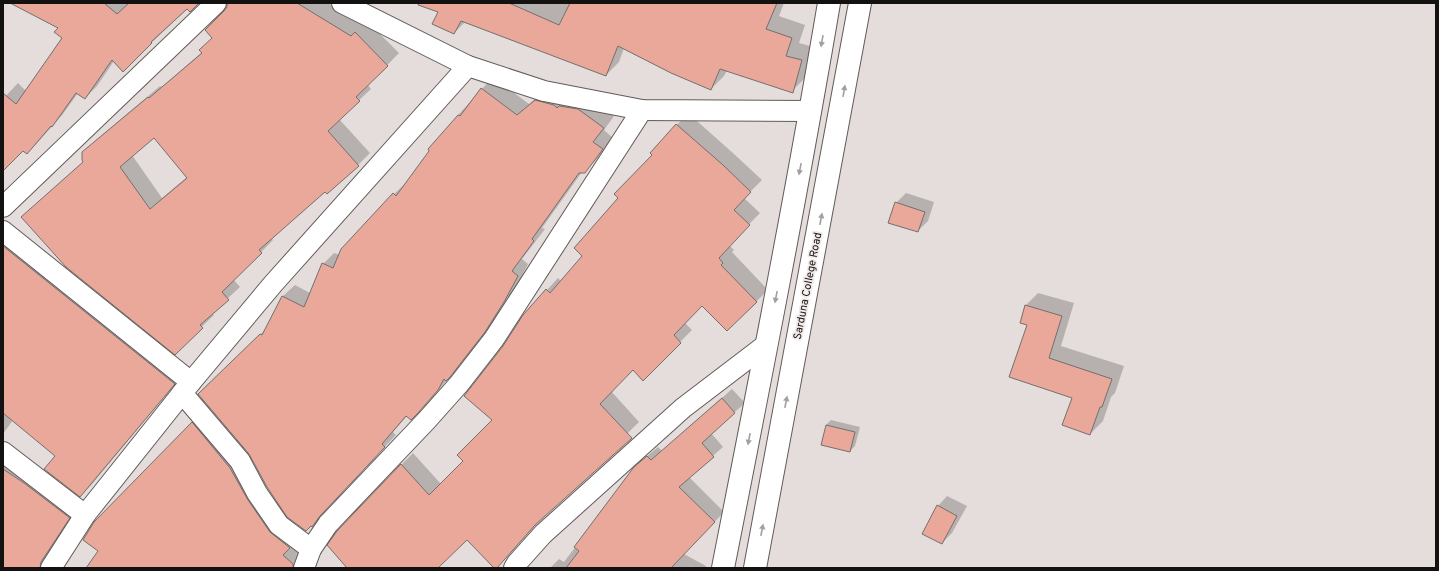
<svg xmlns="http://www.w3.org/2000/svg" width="1439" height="571" viewBox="0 0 1439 571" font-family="Overpass,sans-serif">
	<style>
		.shadow { fill: #0003; fill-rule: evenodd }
		.building { fill: #e9a899; stroke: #756f6d; fill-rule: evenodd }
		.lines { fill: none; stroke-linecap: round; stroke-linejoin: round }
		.street-casing { stroke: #615b59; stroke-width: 22 }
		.secondary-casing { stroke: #615b59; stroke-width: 24 }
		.street { stroke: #fff; stroke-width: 20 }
		.secondary { stroke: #fff; stroke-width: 22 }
		.oneway { fill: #a1a0a0 }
		.labels { text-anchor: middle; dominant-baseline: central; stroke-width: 3.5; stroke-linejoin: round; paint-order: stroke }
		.street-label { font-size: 11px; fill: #141211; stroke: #f1eae8 }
	</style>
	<rect width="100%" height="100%" fill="#e4dddb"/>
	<!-- shadow -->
	<g class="shadow">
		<polygon points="12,3 198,3 188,8 123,70 114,61 97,86 85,98 78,93 63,114 39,141 27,153 23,149 3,170 3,99 18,83 26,91 63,37 59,27"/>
		<path d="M228 3H328L363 24 367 21 399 53 368 85 371 89 339 119 370 153 358 165 325 191 271 238 273 240 234 280 240 287 212 313 214 315 175 353 25 215 84 161 83 153 95 141 160 86 162 87 202 52 213 38 228 7ZM154 136 187 177 162 198 132 155Z"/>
		<polygon points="443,3 784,3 779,16 805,25 799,43 814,47 805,78 792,91 727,70 724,76 711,89 624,48 619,62 606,75 465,22 454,33"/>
		<polygon points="493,77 529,104 547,89 590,98 614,116 604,130 613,138 596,160 584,172 582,172 542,228 545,229 522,259 528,264 515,289 496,320 461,364 429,401 407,416 393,432 396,435 331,503 323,515 312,526 199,394 268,327 283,296 295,285 310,293 323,264 334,253 340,255 342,249 394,194 406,183 458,115"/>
		<polygon points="688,113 734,154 762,180 744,198 760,213 729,245 734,250 732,252 768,290 727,330 702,304 685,323 692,330 643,379 633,369 611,391 639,422 544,516 507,556 467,538 437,568 348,568 401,465 413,453 441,484 464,461 493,420 547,290 558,278 561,281 584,256 619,198 654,155 651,153"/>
		<polygon points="906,193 934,202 928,221 918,231 896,203"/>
		<polygon points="16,235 185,372 92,484 80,496 56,456 13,420 3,434 3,249"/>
		<polygon points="1038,293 1074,303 1061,346 1124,366 1115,393 1111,397 1103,421 1090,434 1073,397 1028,324 1026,305"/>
		<polygon points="732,389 745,403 711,433 723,447 689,477 724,512 684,554 706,566 705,568 550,568 559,559 564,562 635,468 645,458 658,447 662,451"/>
		<polygon points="204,412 304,555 292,568 87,568 100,551 95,522"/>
		<polygon points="831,420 860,427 855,446 850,451 826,425"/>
		<polygon points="3,450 80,506 61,568 3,568"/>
		<polygon points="947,496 967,506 952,533 942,543 938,506"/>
	</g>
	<!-- building -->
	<g class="building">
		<polygon points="10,3 104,3 117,14 129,3 199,3 190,12 187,9 151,42 152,43 123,72 112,60 85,99 76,93 52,127 51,126 27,154 23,151 3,171 3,93 16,104 62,38 54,32 58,28"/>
		<path d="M227 3H297L351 36 355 32 388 66 356 97 360 101 328 131 359 166 327 194 325 192 259 250 262 253 222 292 229 300 200 325 203 328 175 355 66 267 21 217 83 162 82 160V152L148 97 149 98 202 53 199 50 212 38 205 30 224 11 227 7ZM154 138 187 178 150 209 120 167Z"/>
		<polygon points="419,3 509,3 559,25 570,3 777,3 766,29 792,38 786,56 802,60 793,93 720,69 711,90 671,73 618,46 606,76 461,21 454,34 432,24 438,12 418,5"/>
		<polygon points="481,88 517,115 535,100 554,105 557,108 559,106 578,109 604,128 593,142 603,149 585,173 579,173 532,239 534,241 512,271 518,276 504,302 485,332 450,377 446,381 444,379 438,390 418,413 411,420 406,416 382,444 385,447 320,516 312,527 311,526 306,531 287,517 267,487 249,454 198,394 260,334 262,335 282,296 304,307 322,263 333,268 341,249 393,193 396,196 429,151 428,149 458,115 460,116"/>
		<polygon points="676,124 723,165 751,192 734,210 750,225 719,258 723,263 721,265 757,302 727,331 702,306 674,335 681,343 643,381 633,370 600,404 632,438 535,525 497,568 494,568 467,540 438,568 347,568 327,545 337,531 401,464 429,495 463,461 457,455 492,420 464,396 503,346 523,315 546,289 550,293 582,256 574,248 618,198 614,194 652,155 650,153"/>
		<polygon points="895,202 925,212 918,232 888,223"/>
		<polygon points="3,246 175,384 80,497 44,469 55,456 3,413"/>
		<polygon points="1025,305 1062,316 1049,358 1112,379 1102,407 1100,407 1090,435 1062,425 1072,398 1009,377 1027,325 1020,323"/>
		<polygon points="722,398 735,413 702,443 714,457 679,487 715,522 671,568 566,568 579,551 574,547 634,467 647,456 651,460"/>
		<polygon points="192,422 230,468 248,500 270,532 290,548 283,555 293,564 293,568 86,568 98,551 83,540 94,522"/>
		<polygon points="826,425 855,432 850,452 821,445"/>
		<polygon points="3,469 24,483 70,518 41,562 40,568 3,568"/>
		<polygon points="937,505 957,516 942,544 922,534"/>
	</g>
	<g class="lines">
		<defs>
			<g id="street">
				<polyline points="342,3 468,66 544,91 642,110 811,111"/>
				<polyline points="3,207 216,3"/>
				<polyline points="3,231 191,382"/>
				<polyline points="182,393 240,461 257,493 279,525 311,549"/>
				<polyline points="3,452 85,515"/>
				<polyline points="51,568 85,515 191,382 273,284 468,66"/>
				<polyline points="304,568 311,549 328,524 426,421 459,384 494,339 642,110"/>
				<polyline points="514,568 517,563 543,534 683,408 767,344"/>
			</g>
			<g id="secondary">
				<path d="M723 568C760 380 797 192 829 3"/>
				<polyline points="755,568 860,3"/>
			</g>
		</defs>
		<!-- street casing -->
		<use href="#street" class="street-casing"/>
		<!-- secondary casing -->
		<use href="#secondary" class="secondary-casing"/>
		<!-- street -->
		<use href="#street" class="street"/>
		<!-- secondary -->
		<use href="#secondary" class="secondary"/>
	</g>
	<!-- one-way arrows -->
	<defs><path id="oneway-solid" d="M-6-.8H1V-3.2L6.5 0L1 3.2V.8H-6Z"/></defs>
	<g class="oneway">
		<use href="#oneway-solid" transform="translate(822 41) rotate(100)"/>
		<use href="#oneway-solid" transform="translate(844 91) rotate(-80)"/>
		<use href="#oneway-solid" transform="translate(800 169) rotate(101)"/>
		<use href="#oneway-solid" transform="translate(821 219) rotate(-79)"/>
		<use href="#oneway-solid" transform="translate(776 297) rotate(101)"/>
		<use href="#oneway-solid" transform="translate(786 402) rotate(-79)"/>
		<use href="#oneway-solid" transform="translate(749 439) rotate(101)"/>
		<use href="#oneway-solid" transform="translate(762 530) rotate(-79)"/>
	</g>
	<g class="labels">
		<!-- street labels -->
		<g class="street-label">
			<text transform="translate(808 286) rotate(-79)">Sarduna College Road</text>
		</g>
	</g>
	<!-- border -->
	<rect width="1439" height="571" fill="none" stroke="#141211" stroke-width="8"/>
</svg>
